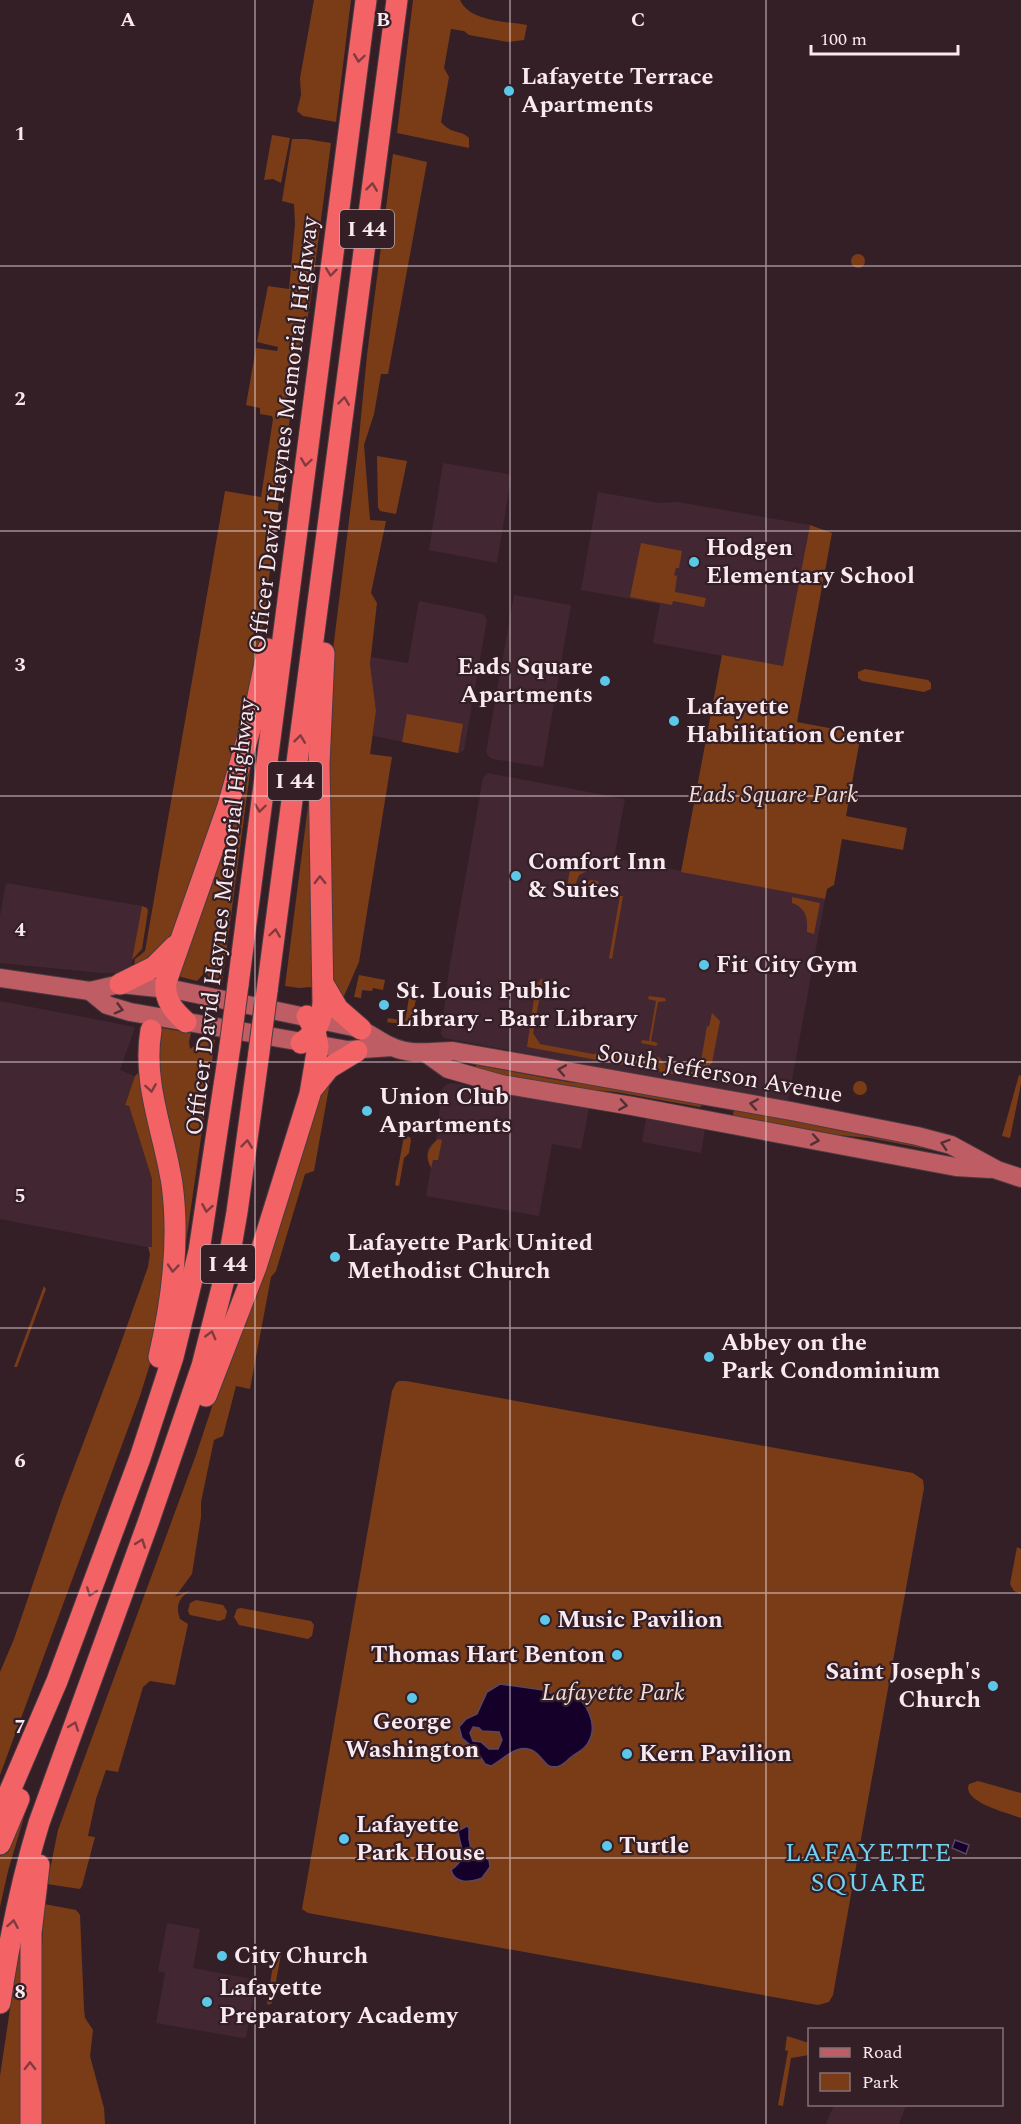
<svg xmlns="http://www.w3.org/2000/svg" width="1021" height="2124" viewBox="0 0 1021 2124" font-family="Spectral,serif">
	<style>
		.built { fill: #422732 }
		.green { fill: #793c17 }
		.water { fill: #140029; stroke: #594664; stroke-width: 1.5; fill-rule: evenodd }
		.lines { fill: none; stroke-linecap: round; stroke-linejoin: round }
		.primary-casing { stroke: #4c3a41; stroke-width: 20 }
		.highway-casing { stroke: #4c3a41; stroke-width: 23 }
		.primary { stroke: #be5e64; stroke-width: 18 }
		.highway { stroke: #f36366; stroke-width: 21 }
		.highway-bridge-casing { stroke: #4c3a41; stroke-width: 23; stroke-linecap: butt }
		.highway-bridge { stroke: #f36366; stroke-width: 21 }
		.oneway { stroke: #803a40 }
		.oneway2 { stroke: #562f36 }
		.grid { fill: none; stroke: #f9eaef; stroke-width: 1.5; stroke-opacity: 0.55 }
		.poi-dot { fill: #5dc7e8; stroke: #341f27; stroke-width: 2 }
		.labels { text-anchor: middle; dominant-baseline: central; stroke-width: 4.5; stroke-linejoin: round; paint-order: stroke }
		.shield { fill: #341f27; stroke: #beadb3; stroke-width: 1.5 }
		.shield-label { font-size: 22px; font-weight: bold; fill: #f9eaef }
		.poi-label { font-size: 24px; font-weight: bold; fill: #f9eaef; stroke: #341f27; text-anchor: start }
		.street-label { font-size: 24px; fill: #f9eaef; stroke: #341f27 }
		.park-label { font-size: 24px; font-style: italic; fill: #f1dcd2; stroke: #341f27 }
		.neighbourhood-label { font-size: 26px; letter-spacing: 1.5px; fill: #72d2f0; stroke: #341f27 }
		.grid-label { font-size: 20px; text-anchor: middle; font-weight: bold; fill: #f9eaef; stroke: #341f27; stroke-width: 4.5; stroke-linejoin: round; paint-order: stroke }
	</style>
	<rect width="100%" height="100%" fill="#341f27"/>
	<!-- built -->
	<g class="built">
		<polygon points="443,463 508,474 511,478 497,563 429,550"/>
		<polygon points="598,492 660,503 678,502 810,525 783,667 653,643 660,604 581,590"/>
		<polygon points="514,595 571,605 543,767 492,759 488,756 486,752"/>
		<polygon points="419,601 483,614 487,619 464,750 460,753 373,736 376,711 370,664 371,657 408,663"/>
		<polygon points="488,773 625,799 614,858 825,899 788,1102 444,1038 441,1034 449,970 483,778"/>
		<polygon points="6,883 142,906 130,973 102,973 0,963 0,916"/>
		<polygon points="0,1001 135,1027 120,1070 135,1076 125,1104 129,1106 152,1179 152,1248 0,1219"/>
		<polygon points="452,1083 589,1108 581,1149 552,1144 539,1216 426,1196 431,1168 427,1158 428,1148 436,1140 442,1089 447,1084"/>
		<polygon points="646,1118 705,1129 701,1153 642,1142"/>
		<polygon points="167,1923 200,1929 193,1968 257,1980 246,2037 243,2038 156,2023 165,1973 158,1971"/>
		<polygon points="834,2105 834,2104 906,2105 899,2124 826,2124"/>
	</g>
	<!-- green -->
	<g class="green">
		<polygon points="314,0 351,0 336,122 303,116 297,111 301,95 300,78"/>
		<path d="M413 0H460C470 22 506 21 527 25L524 40 508 42 469 35 464 31 451 29 444 68 449 77 441 122C452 135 460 129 469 138V148L397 133Z"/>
		<polygon points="272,135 290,138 281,183 273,179 264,180"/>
		<polygon points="292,139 306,139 331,143 310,304 290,417 257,670 229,779 169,941 164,950 134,967 135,959 145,951 225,491 261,497 273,419 272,416 260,414 260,408 246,405 256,348 277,351 278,347 257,342 268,286 289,289 295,224 294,204 282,201"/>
		<polygon points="393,154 427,162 388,374 381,374 374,414 364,445 370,520 386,521 371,593 377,603 370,664 376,711 370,754 392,757 359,962 341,1003 333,995 327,698 358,448 367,355"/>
		<circle cx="858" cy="261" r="7"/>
		<polygon points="377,456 407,461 396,514 380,511 378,507"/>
		<polygon points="810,525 832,533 797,722 861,734 846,816 907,828 903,850 842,839 834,885 827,889 825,899 681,872 722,655 783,666"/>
		<polygon points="641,543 682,551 679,568 676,568 674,575 677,576 675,592 706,598 704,607 673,601 672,605 630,597"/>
		<polygon points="865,669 928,680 931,683 931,689 924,692 862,681 858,678 858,672"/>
		<polygon points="407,714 463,724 458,753 402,742"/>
		<polygon points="246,764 251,765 222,984 214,983 205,972 197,981 181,977 177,974"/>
		<polygon points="308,806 314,806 318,966 312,987 299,988 285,986"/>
		<polygon points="572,857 601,863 598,870 589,870 579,875 574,888 567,887"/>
		<polygon points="591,880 598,881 600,892 585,889 588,881"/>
		<polygon points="620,896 623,896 612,959 609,958"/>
		<path d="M792 897 820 903 814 934 807 932C808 918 806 908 792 903Z"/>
		<polygon points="142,906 147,908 148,911 142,949 132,960"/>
		<polygon points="359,975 385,980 383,990 373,988 372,991 362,990 361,998 354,997"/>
		<polygon points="541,979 543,979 533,1033 540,1044 593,1054 617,1050 659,1057 667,1067 687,1072 692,1072 700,1067 707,1026 709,1027 712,1013 720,1021 712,1063 694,1078 527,1047 536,985"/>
		<polygon points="649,996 665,998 666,1001 658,1002 651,1041 658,1043 656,1046 641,1043 642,1040 649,1041 656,1001 648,999"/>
		<path d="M409 998 416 999 412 1019C404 1023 395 1024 387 1022L388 1018 405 1021Z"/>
		<polygon points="162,1028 191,1033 189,1042 190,1049 206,1038 215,1040 186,1242 180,1242 160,1078 159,1060"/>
		<polygon points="476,1065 568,1082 613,1086 703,1104 700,1107 616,1092 570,1088 475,1070"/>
		<polygon points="138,1073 161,1164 168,1250 155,1348 140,1396 0,1775 0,1672 14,1639 62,1499 117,1354 148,1267 150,1254 148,1247 152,1247 152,1179 129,1106 125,1105 135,1076"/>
		<polygon points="1019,1075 1021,1076 1021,1084 1010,1138 1002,1136"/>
		<circle cx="860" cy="1088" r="7"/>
		<path d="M330 1082 314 1171 305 1174 276 1271 271 1277 250 1389 236 1386 223 1436 214 1440 201 1502V1517L192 1574 175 1597 191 1590C179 1597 175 1606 180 1619L188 1624 175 1685 150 1681 143 1687 118 1772 106 1770 96 1799 88 1836 95 1837 82 1886 80 1889 47 1884 58 1830 196 1455 315 1097Z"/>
		<polygon points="735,1109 906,1139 947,1153 870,1138 826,1134 734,1117 733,1113"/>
		<polygon points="404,1136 410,1137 411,1140 409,1153 404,1158 399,1186 395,1185"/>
		<path d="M438 1139 442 1140 438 1160H433L431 1168C425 1155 427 1149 438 1139Z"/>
		<polygon points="44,1286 46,1289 17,1367 14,1367"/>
		<polygon points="399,1381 406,1381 913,1473 923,1480 924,1488 833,1995 829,2002 818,2005 308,1913 302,1909 392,1391 396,1383"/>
		<polygon points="1017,1547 1021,1549 1021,1594 1014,1591 1010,1584"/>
		<polygon points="196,1600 223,1605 227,1611 225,1619 219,1621 190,1615 188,1611 190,1603"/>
		<polygon points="241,1608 311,1621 314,1625 312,1636 308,1639 239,1625 234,1617 237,1609"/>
		<path d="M978 1781 1021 1793V1818C1008 1813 961 1802 969 1784Z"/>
		<polygon points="29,1800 8,1871 0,1907 0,1857"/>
		<polygon points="44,1904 76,1910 80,1915 84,2009 85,2018 93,2030 90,2056 104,2108 105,2124 34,2124"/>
		<polygon points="22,1929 27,2124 0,2124 0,2076"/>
		<polygon points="278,1951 281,1954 272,2003 268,2005 267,2002 275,1953"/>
		<polygon points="787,2036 809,2043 809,2055 791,2058 783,2106 778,2105 788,2051 785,2050"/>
	</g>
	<!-- water -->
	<g class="water">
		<path d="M500 1684 543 1690 555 1695 568 1692C587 1699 599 1725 588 1743 584 1750 576 1753 570 1758 563 1764 559 1769 549 1766 543 1762 541 1756 535 1752 519 1741 504 1759 491 1766L485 1764 476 1750 462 1738 459 1727 466 1719 477 1714 487 1692ZM473 1727 479 1728 482 1731 499 1732 502 1740 498 1749H489L481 1742 473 1741 470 1733Z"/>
		<path d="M467 1826 469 1828V1839L473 1860 484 1857 489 1860 490 1867 482 1878C471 1882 455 1885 451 1870 470 1856 460 1849 458 1831Z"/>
		<polygon points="955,1840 969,1845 966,1854 952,1848"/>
	</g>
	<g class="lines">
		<defs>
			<g id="primary">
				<path d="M0 978 90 991 120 984 177 990 353 1027C368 1031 378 1041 392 1047 414 1056 432 1051 453 1051L791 1111 917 1136 951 1145 997 1170 1021 1178"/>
				<polyline points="90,991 107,1005 130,1012 348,1050 392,1047"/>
				<polyline points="427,1054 448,1069 501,1084 632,1106 956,1167 990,1169"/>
			</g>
			<g id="highway">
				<polyline points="120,984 154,967 175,946"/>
				<polyline points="238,985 366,0"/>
				<polyline points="324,985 338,1009 361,1029"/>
				<polyline points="267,991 397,0"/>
				<path d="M186 1022C173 1010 164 1000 166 982L228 806 254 715 268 649"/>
				<path d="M151 1030C142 1083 164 1132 172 1184 180 1242 172 1301 159 1357"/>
				<path d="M301 1043C317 1033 322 1020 323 1002L319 764 324 653"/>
				<polyline points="313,1088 329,1068 357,1051"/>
				<polyline points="206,1396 256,1267 310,1094 318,1046 315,1031 307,1016"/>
				<polyline points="0,1814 57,1681 140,1458 173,1357 199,1251 230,1046"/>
				<polyline points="0,1844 19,1799"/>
				<path d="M0 2003C9 1941 21 1882 39 1823L148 1523 202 1366 228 1264 237 1212 259 1052"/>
				<polyline points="31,2124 31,1933 39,1865"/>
			</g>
		</defs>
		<!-- primary casing -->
		<use href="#primary" class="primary-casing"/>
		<!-- highway casing -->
		<use href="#highway" class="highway-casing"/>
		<!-- primary -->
		<use href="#primary" class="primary"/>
		<!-- highway -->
		<use href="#highway" class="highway"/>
		<defs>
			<g id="highway-bridge">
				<polyline points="230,1046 238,985"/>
				<polyline points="259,1052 267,991"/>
			</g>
		</defs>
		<!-- highway-bridge casing -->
		<use href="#highway-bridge" class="highway-bridge-casing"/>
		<!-- highway-bridge -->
		<use href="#highway-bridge" class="highway-bridge"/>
	</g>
	<!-- one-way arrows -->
	<defs><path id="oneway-chevron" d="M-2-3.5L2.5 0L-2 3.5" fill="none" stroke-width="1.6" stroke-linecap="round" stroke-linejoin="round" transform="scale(1.5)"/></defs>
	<g class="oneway">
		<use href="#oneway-chevron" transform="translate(359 58) rotate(98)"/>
		<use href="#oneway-chevron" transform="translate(372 187) rotate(-83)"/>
		<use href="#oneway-chevron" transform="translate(331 272) rotate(97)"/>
		<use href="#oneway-chevron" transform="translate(344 401) rotate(-83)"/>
		<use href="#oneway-chevron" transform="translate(306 462) rotate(98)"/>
		<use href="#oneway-chevron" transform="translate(300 739) rotate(-83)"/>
		<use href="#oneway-chevron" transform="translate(260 808) rotate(98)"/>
		<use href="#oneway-chevron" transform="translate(320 880) rotate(-91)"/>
		<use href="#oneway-chevron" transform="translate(275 933) rotate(-82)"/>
		<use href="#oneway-chevron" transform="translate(151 1088) rotate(81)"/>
		<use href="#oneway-chevron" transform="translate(247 1144) rotate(-83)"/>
		<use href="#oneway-chevron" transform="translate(207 1208) rotate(100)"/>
		<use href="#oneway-chevron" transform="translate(173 1268) rotate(95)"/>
		<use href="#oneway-chevron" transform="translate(211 1335) rotate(-75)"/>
		<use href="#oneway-chevron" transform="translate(141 1543) rotate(-70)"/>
		<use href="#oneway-chevron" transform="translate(91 1592) rotate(110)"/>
		<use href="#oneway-chevron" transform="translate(74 1726) rotate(-70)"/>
		<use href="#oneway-chevron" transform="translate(13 1924) rotate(-80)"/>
		<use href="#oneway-chevron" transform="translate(30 2066) rotate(-90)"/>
	</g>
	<g class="oneway2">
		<use href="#oneway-chevron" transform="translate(119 1009) rotate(15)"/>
		<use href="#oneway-chevron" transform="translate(562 1070) rotate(-170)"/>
		<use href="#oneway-chevron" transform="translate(754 1104) rotate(-170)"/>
		<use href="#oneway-chevron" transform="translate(623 1105) rotate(9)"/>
		<use href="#oneway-chevron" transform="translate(815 1140) rotate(10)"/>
		<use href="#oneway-chevron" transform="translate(945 1144) rotate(-162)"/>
	</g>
	<!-- grid -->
	<path class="grid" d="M255 0V2124M510 0V2124M766 0V2124M0 266H1021M0 531H1021M0 796H1021M0 1062H1021M0 1328H1021M0 1593H1021M0 1858H1021"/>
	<!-- markers -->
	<g class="poi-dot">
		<circle cx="509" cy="91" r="6"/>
		<circle cx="694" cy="562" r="6"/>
		<circle cx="605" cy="681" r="6"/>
		<circle cx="674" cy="721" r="6"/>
		<circle cx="516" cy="876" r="6"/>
		<circle cx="704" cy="965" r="6"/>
		<circle cx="384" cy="1005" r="6"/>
		<circle cx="367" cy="1111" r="6"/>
		<circle cx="335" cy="1257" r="6"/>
		<circle cx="709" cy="1357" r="6"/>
		<circle cx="545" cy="1620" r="6"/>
		<circle cx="617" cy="1655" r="6"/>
		<circle cx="993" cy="1686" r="6"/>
		<circle cx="412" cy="1698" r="6"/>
		<circle cx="627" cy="1754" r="6"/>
		<circle cx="344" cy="1839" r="6"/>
		<circle cx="607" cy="1846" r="6"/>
		<circle cx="222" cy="1956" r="6"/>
		<circle cx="207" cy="2002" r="6"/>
	</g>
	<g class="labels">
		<!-- shield labels -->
		<g class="shield">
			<rect x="340" y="210" width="54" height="38" rx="4.5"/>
			<rect x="268" y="762" width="54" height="38" rx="4.5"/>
			<rect x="201" y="1245" width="54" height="38" rx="4.5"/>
		</g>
		<g class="shield-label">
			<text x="367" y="229">I 44</text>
			<text x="295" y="781">I 44</text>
			<text x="228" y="1264">I 44</text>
		</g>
		<!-- poi labels -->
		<g class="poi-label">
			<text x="521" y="77">Lafayette Terrace<tspan x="521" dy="28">Apartments</tspan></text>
			<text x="706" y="548">Hodgen<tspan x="706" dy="28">Elementary School</tspan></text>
			<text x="593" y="667" text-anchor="end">Eads Square<tspan x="593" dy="28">Apartments</tspan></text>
			<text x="686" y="707">Lafayette<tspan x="686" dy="28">Habilitation Center</tspan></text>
			<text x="528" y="862">Comfort Inn<tspan x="528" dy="28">&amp; Suites</tspan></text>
			<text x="716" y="965">Fit City Gym</text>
			<text x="396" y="991">St. Louis Public<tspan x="396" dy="28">Library - Barr Library</tspan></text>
			<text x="379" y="1097">Union Club<tspan x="379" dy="28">Apartments</tspan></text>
			<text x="347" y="1243">Lafayette Park United<tspan x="347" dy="28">Methodist Church</tspan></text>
			<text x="721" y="1343">Abbey on the<tspan x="721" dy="28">Park Condominium</tspan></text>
			<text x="557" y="1620">Music Pavilion</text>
			<text x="605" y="1655" text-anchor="end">Thomas Hart Benton</text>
			<text x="981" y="1672" text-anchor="end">Saint Joseph's<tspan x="981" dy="28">Church</tspan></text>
			<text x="412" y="1722" text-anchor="middle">George<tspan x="412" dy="28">Washington</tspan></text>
			<text x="639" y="1754">Kern Pavilion</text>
			<text x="356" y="1825">Lafayette<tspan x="356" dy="28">Park House</tspan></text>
			<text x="619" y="1846">Turtle</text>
			<text x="234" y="1956">City Church</text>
			<text x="219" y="1988">Lafayette<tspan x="219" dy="28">Preparatory Academy</tspan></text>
		</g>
		<!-- street labels -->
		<g class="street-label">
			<text transform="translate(284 435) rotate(-83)">Officer David Haynes Memorial Highway</text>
			<text transform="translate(221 917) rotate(-83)">Officer David Haynes Memorial Highway</text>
			<text transform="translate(720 1074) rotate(10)">South Jefferson Avenue</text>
		</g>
		<!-- park labels -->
		<g class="park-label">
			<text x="773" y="795">Eads Square Park</text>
			<text x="613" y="1693">Lafayette Park</text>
		</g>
		<!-- neighbourhood labels -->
		<g class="neighbourhood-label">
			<text x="869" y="1853">LAFAYETTE<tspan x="869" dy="30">SQUARE</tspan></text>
		</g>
	</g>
	<g class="grid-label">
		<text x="128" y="26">A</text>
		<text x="383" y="26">B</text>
		<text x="638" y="26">C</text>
		<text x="20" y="140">1</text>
		<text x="20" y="405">2</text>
		<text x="20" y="671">3</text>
		<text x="20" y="936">4</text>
		<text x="20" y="1202">5</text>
		<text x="20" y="1467">6</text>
		<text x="20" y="1733">7</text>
		<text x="20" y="1998">8</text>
	</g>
	<!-- legend -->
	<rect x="808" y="2028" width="195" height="78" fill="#341f27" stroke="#837077" stroke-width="1.5"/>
	<rect x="820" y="2048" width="30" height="9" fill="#be5e64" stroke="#837077" stroke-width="1.5"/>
	<text x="862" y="2058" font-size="18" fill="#f9eaef">Road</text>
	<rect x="820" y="2073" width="30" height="18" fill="#793c17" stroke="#837077" stroke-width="1.5"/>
	<text x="862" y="2088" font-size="18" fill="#f9eaef">Park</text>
	<!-- scale -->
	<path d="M811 45v9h147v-9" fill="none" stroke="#f9eaef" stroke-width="3"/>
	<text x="820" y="45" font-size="18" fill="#f9eaef" stroke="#341f27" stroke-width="4.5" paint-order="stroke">100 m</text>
</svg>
